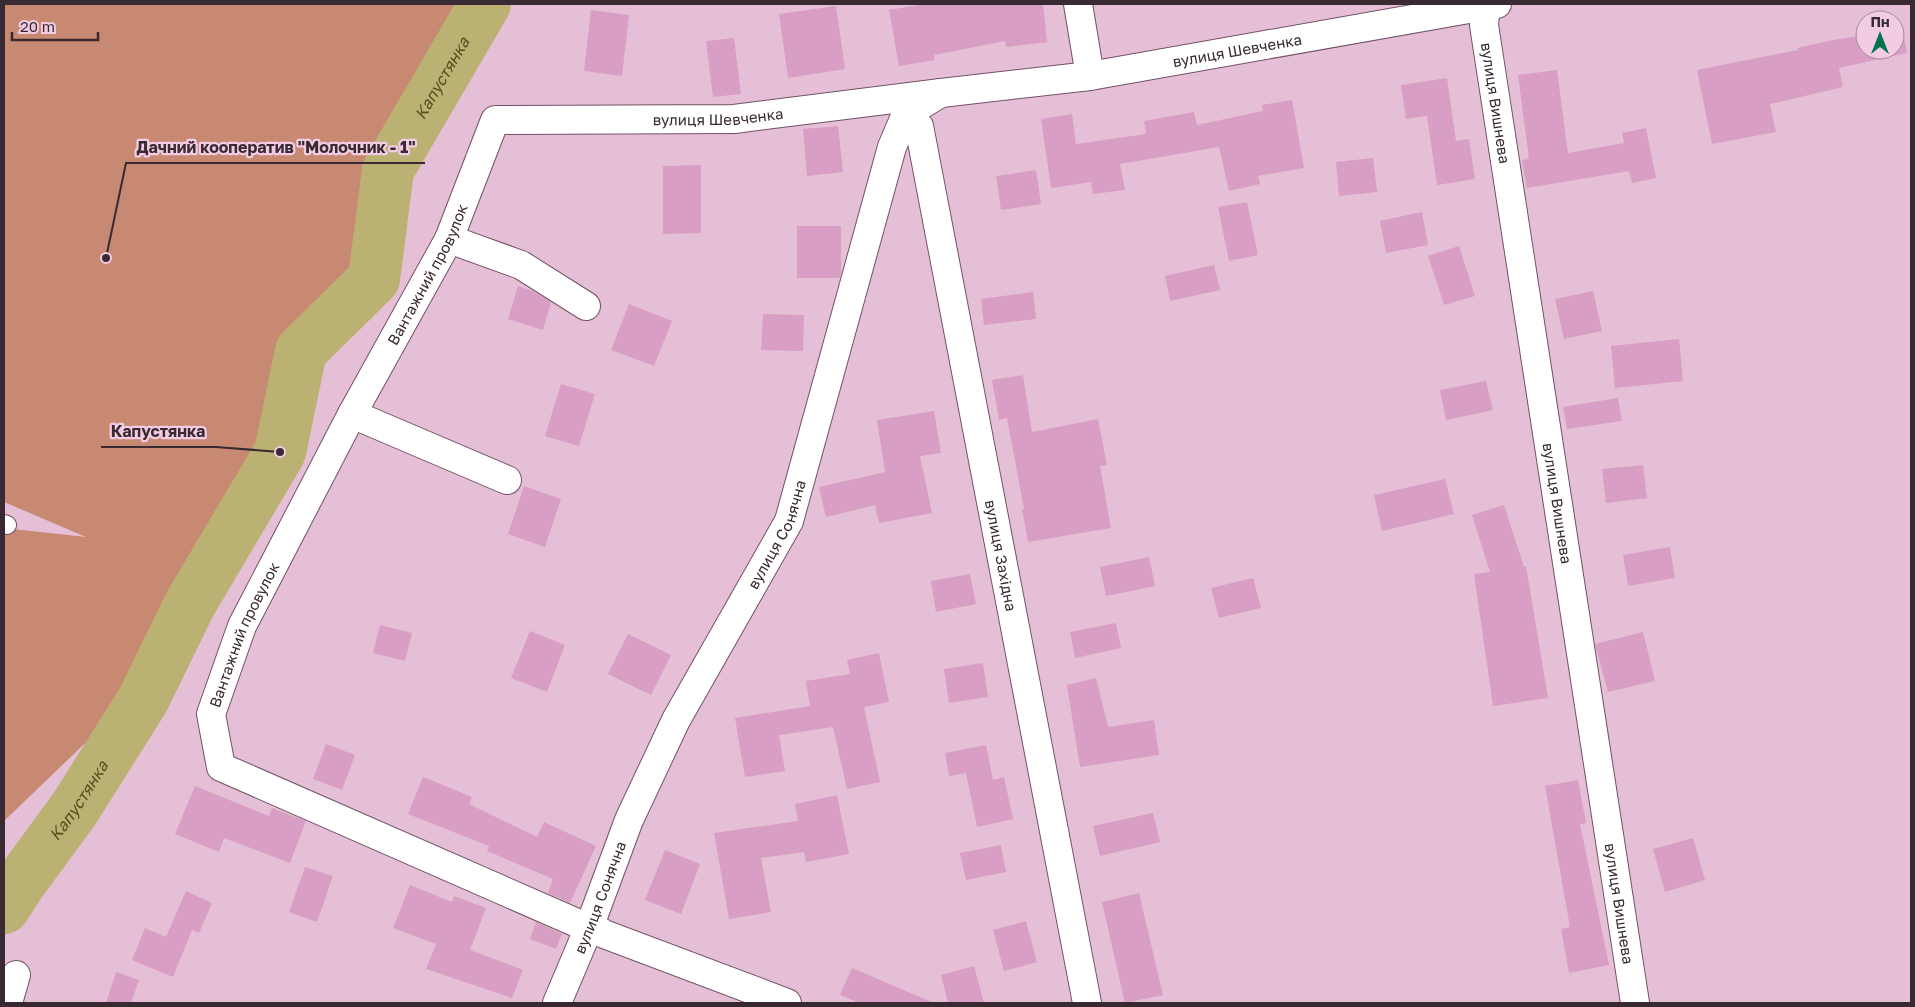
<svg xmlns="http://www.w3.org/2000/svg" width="1915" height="1007" viewBox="0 0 1915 1007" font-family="'Golos Text',sans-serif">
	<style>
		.green { fill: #c78972 }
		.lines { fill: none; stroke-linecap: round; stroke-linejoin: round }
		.river { stroke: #bab172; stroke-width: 52 }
		.building { fill: #d99ec3 }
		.lane-casing { stroke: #725166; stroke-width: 20 }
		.street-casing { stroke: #725166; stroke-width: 30 }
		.secondary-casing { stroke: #725166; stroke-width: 30 }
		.lane { stroke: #fff; stroke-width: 18 }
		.street { stroke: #fff; stroke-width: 28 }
		.secondary { stroke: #fff; stroke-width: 28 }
		.labels { text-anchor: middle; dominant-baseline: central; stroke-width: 4.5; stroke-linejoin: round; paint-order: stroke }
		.street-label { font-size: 15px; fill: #382932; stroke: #f2cce3 }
		.water-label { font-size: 16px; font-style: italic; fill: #554e1e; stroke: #f2cce3 }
		.leader { fill: none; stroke: #382932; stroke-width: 2 }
		.callout-dot { fill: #382932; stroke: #f2cce3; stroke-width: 2 }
		.callout-label { font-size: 16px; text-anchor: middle; font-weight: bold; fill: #382932; stroke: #f2cce3; stroke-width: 4.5; stroke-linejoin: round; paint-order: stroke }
	</style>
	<rect width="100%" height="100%" fill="#e5bfd6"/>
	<!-- green -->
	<polygon class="green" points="4,4 461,4 371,157 354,275 282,339 261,451 197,541 127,703 4,821 4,528 86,537 4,502"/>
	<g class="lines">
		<!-- river -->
		<path class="river" id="s1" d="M4 908 20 883 75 808 143 700 190 604 280 452 301 351 374 279 388 170 485 4"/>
	</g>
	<!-- building -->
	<g class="building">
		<polygon points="924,4 1043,4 1047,42 1006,47 1005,41 934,55 935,60 899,66 889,10"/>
		<polygon points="836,6 845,69 788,78 779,14"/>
		<polygon points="591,10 629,15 622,76 584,71"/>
		<polygon points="1902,28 1907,53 1839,68 1843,87 1770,104 1776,132 1712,144 1697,70 1798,50 1797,48 1833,40 1865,35 1865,50 1895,50 1895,29"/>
		<polygon points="734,38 741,94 713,97 706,41"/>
		<polygon points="1557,70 1568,153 1624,143 1622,133 1646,128 1656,178 1632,183 1629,171 1527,188 1522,160 1529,159 1518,75"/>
		<polygon points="1447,78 1456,141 1469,139 1475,179 1437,185 1427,116 1406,119 1401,85"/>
		<polygon points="1292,100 1304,168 1258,176 1260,184 1229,191 1219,147 1120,164 1125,190 1093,194 1091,182 1051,188 1041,119 1072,114 1076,144 1146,134 1144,121 1194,112 1197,125 1263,111 1262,105"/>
		<polygon points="838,126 843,172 807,176 803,129"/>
		<polygon points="1373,158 1377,192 1339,196 1336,162"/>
		<polygon points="701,165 701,233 663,234 663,166"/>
		<polygon points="1036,170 1041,204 1001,210 996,176"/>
		<polygon points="1247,202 1258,255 1229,261 1218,207"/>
		<polygon points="1422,212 1428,245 1386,253 1380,221"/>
		<polygon points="797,226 841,226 841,272 840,278 797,278"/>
		<polygon points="1459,246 1475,296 1444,305 1428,256"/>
		<polygon points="1214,265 1220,290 1170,301 1165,276"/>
		<polygon points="518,286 533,291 551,302 543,330 508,319"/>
		<polygon points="1593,291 1602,331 1564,339 1555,299"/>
		<polygon points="1033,292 1036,319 984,325 981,299"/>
		<polygon points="629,304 672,321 654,366 611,350"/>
		<polygon points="763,314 804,315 803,351 761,350"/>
		<polygon points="1679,339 1683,381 1615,388 1611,346"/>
		<polygon points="1023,375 1032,432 1098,419 1107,465 1100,466 1111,528 1028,542 1022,509 1024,509 1007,418 999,420 992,380"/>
		<polygon points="1486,381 1493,410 1446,420 1440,390"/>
		<polygon points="561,384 595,394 579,446 545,436"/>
		<polygon points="1618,398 1622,421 1567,429 1563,407"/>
		<polygon points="934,411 941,453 920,456 932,513 879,523 875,505 826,517 819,487 885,472 877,420"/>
		<polygon points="1643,465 1647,498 1606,503 1602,469"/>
		<polygon points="1445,479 1454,514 1382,531 1374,495"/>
		<polygon points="524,486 561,499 545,547 508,534"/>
		<polygon points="1504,505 1524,567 1526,566 1548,698 1493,706 1474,574 1490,572 1472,515"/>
		<polygon points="1670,547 1675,578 1628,586 1623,555"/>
		<polygon points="1149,557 1155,586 1106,596 1100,567"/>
		<polygon points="970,574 976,604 936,612 931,581"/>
		<polygon points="1253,578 1261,608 1219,618 1211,588"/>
		<polygon points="1116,623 1121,648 1075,658 1070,632"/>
		<polygon points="380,625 412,633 405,661 373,653"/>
		<polygon points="530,631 565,645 547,692 511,678"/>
		<polygon points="1643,632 1655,681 1608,692 1595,644"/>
		<polygon points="628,634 671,655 651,695 608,674"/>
		<polygon points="879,653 889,702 864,707 880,782 847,789 833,727 779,735 785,771 745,777 735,718 810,706 806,681 850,674 847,660"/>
		<polygon points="983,663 988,697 949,703 944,669"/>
		<polygon points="1096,678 1108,727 1154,720 1159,755 1080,767 1067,685"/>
		<polygon points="326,744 355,755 342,790 313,779"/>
		<polygon points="986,745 993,780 1004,777 1013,819 977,827 966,773 949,776 945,753"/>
		<polygon points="423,777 472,797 469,804 537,837 544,822 596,846 570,903 548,893 553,879 487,851 489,846 408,814"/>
		<polygon points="1578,780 1586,823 1580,824 1609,965 1569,973 1561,929 1570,927 1545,786"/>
		<polygon points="195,786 269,816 272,808 306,821 290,863 224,838 219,852 175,834"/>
		<polygon points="837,795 849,854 806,862 804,852 761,858 771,912 729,919 714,833 798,821 795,804"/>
		<polygon points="1153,813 1160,842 1100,856 1093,826"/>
		<polygon points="1693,838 1705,880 1665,892 1653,849"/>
		<polygon points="1001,845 1006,872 966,880 960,853"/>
		<polygon points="665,850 700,864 681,914 645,900"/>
		<polygon points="305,867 333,876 317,922 289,912"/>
		<polygon points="410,885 452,902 454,896 486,908 470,950 523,970 512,998 426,969 436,944 393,928"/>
		<polygon points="186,891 212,903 199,933 192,930 173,977 132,960 145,928 166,937"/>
		<polygon points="1139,893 1163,995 1125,1003 1102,902"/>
		<polygon points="1026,921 1037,962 1004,971 993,930"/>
		<polygon points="536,922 562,934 556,949 530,939"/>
		<polygon points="974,966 984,1003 948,1003 941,975"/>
		<polygon points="852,968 934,1003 859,1003 840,995"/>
		<polygon points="116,972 139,980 131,1003 106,1003"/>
	</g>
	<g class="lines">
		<defs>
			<polyline id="lane" points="4,524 7,525"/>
			<g id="street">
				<polyline points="1078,4 1090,76"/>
				<path id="s2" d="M1486 4 1484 25 1635 1003"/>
				<path id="s3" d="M906 114 919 126 1087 1003"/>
				<polyline points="449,239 521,265 586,306"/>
				<polyline points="352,414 507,480"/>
				<polyline points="8,1003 16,975"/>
				<path id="s4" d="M787 1003 604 934 590 925 577 923 221 767 211 714 242 626 352 414 449 239 495 120 734 119 941 93"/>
			</g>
			<g id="secondary">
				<path id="s5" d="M557 1003 590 925 629 820 676 720 789 521 892 147 906 114 941 93 1090 76 1497 4"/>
			</g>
		</defs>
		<!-- lane casing -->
		<use href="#lane" class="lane-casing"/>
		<!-- street casing -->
		<use href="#street" class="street-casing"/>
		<!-- secondary casing -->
		<use href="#secondary" class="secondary-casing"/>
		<!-- lane -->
		<use href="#lane" class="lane"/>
		<!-- street -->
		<use href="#street" class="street"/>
		<!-- secondary -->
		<use href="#secondary" class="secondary"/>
	</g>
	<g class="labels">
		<!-- street labels -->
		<g class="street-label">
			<text stroke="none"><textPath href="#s5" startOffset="1300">вулиця Шевченка</textPath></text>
			<text stroke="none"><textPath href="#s2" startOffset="100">вулиця Вишнева</textPath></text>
			<text stroke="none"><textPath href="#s4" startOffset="1551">вулиця Шевченка</textPath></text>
			<text stroke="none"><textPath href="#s4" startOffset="1159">Вантажний провулок</textPath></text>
			<text stroke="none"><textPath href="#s2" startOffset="505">вулиця Вишнева</textPath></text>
			<text stroke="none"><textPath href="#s5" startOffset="519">вулиця Сонячна</textPath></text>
			<text stroke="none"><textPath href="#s3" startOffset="455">вулиця Західна</textPath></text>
			<text stroke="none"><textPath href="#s4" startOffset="754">Вантажний провулок</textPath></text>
			<text stroke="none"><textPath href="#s5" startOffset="114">вулиця Сонячна</textPath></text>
			<text stroke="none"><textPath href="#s2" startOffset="910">вулиця Вишнева</textPath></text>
		</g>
		<!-- water labels -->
		<g class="water-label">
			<text stroke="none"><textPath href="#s1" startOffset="956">Капустянка</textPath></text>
			<text stroke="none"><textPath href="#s1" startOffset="131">Капустянка</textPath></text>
		</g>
	</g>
	<!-- callouts -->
	<path class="leader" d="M106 258L126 163H425M280 452L216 447H101"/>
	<g class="callout-dot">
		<circle cx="106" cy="258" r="5"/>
		<circle cx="280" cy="452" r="5"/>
	</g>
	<g class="callout-label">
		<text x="276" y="153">Дачний кооператив "Молочник - 1"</text>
		<text x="158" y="437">Капустянка</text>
	</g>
	<!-- border -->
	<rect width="1915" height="1007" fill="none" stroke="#382932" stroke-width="10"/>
	<!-- north arrow -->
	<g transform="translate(1880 35)"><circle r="24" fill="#f2cce3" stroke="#a88b9c"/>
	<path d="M0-4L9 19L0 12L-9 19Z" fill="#02734d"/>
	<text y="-8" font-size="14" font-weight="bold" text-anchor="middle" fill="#382932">Пн</text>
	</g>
	<!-- scale -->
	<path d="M12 32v8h86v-8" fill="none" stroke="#382932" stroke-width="2.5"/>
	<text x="20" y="32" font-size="15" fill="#382932" stroke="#f2cce3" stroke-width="4" paint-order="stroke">20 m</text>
</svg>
